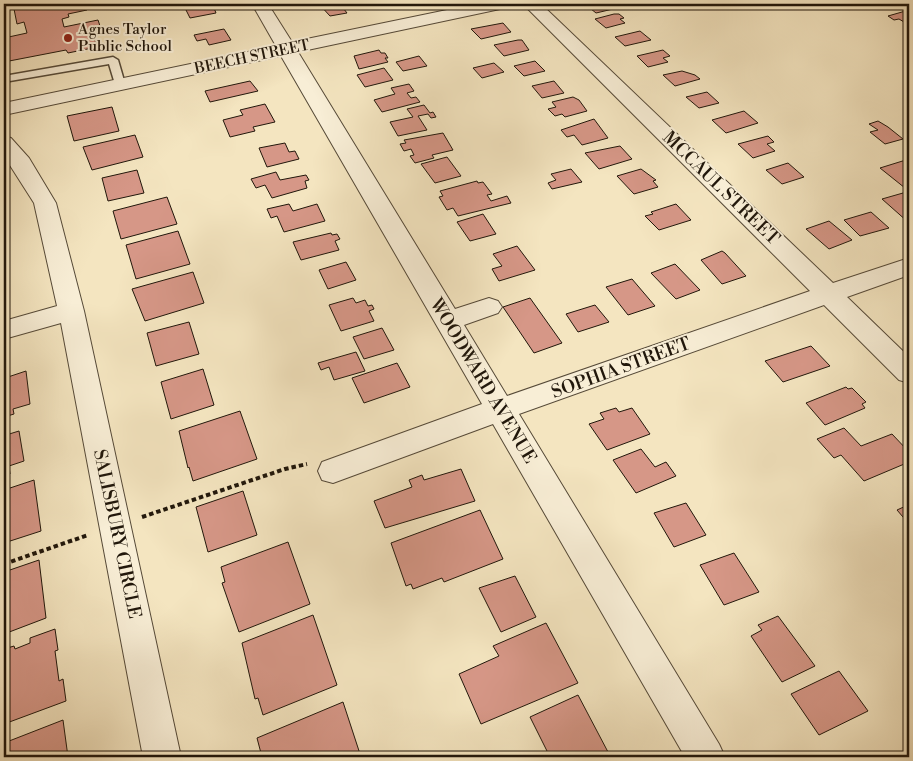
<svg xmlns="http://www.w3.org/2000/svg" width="913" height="761" viewBox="0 0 913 761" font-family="'Libre Bodoni',serif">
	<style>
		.building { fill: #d69787; stroke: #21170b }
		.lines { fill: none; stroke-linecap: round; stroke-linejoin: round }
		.lane-casing { stroke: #564a38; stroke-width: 3 }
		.street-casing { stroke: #564a38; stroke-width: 2 }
		.path { stroke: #21170b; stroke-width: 4; stroke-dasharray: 4.5 3; stroke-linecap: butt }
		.lane { fill: #f8eed6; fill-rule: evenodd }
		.street { fill: #f8eed6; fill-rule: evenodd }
		.poi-dot { fill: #8f2418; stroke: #f8eed6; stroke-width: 2 }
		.labels { text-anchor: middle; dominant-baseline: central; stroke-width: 4; stroke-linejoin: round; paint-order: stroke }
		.far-poi-label { font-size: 15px; fill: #21170b; stroke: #f8eed6; text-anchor: start }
		.far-street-label { font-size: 15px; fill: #21170b; stroke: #f8eed6 }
		.street-label { font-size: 18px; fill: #21170b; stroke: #f8eed6 }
	</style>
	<rect width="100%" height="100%" fill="#f4e5c0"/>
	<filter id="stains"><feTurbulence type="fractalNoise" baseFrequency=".004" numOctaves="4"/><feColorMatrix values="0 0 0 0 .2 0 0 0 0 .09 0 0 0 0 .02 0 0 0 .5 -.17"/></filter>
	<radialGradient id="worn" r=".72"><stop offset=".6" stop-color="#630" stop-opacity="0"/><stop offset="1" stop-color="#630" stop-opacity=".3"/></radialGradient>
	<!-- building -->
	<g class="building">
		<polygon points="13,4 65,4 66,6 85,4 87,10 68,14 69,17 62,19 64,27 98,20 101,29 92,30 97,47 68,53 66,50 4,62 4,38 27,33 24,22 17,24"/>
		<polygon points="205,4 215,5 216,7 214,8 216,13 190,18 185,8"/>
		<polygon points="319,4 340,4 347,13 330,16"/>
		<polygon points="585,4 606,4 613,9 596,13"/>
		<polygon points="909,10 909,25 899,19 894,20 888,16"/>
		<polygon points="614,14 619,14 624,18 620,19 625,23 606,28 595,19"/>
		<polygon points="503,23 511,32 481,39 471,29"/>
		<polygon points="224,29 231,40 209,45 206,39 197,41 194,35"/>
		<polygon points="640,31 651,40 625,46 615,37"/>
		<polygon points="518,40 522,40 529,50 504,56 494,45"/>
		<polygon points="379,50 381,53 385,53 388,58 385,58 388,62 359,69 354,56"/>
		<polygon points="663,50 670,56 663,58 668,62 648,67 637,56"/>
		<polygon points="419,56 427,66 403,71 396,62"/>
		<polygon points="535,61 545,71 524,76 514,66"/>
		<polygon points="494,63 504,72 482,78 473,68"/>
		<polygon points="384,68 393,80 365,87 357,75"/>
		<polygon points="682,71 695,75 700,79 675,86 663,75"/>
		<polygon points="250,81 258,91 210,102 205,91"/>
		<polygon points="554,81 564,93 542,98 532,86"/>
		<polygon points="409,84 414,91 407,93 411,98 416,97 420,102 382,112 374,100 395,94 391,88"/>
		<polygon points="707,92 719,103 699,108 686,97"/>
		<polygon points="573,97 579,100 587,111 565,117 562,114 555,116 548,109 556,107 552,102"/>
		<polygon points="265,104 275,122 253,127 255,131 230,137 223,120 243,115 240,110"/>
		<polygon points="424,105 430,113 433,112 436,117 431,118 428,114 418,116 427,130 398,136 390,122 413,117 407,109"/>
		<polygon points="112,107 119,131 74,141 67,116"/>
		<polygon points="744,111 758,123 726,133 712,120"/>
		<polygon points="594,119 608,138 582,145 574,135 567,137 561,130"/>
		<polygon points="878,121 888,127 903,139 885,144 870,132 878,130 869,124"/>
		<polygon points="443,133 453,150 432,155 434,158 415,163 410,156 414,155 411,149 404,151 400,144 406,143 404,140"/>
		<polygon points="135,135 143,157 92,170 83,147"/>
		<polygon points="768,136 774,142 767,144 775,151 753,158 738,144"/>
		<polygon points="285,143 289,152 295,151 299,159 267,167 259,148"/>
		<polygon points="620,146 632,159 599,169 585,153"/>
		<polygon points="447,157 461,176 435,183 421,164"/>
		<polygon points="909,159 909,186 905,188 880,168"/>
		<polygon points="788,163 804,177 782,184 766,170"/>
		<polygon points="571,169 582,182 552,189 548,183 556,180 551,174"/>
		<polygon points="641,169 656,180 653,181 658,187 634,194 617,176"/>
		<polygon points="137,170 144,193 108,201 102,178"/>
		<polygon points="276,172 280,180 306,175 309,180 305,181 307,188 272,198 265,185 256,188 251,179"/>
		<polygon points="477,181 478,183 483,182 492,194 487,195 491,201 507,196 511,203 458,216 453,208 447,210 439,197 443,196 440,191"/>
		<polygon points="903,193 909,198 908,222 882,199"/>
		<polygon points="167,197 177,224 121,239 113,211"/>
		<polygon points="289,204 293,211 317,204 325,221 284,232 277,216 271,218 267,209"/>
		<polygon points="676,204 691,220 659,230 645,216 653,214 651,212"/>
		<polygon points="871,212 889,228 860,236 844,220"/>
		<polygon points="483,214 496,234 470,241 457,222"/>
		<polygon points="829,221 852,240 829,249 806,229"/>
		<polygon points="178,231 190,264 136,279 126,245"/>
		<polygon points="331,233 332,235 337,234 340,239 335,241 339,250 301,260 293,242"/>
		<polygon points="517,246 535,270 499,281 492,269 502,266 493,254"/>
		<polygon points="722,251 725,253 746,276 722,284 701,260"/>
		<polygon points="346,262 356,280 328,289 319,270"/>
		<polygon points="4,263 8,291 4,293"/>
		<polygon points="675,264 700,290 676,299 651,273"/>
		<polygon points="193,272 204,303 145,321 132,289"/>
		<polygon points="632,279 655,306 628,315 606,287"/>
		<polygon points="353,298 356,303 365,300 368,306 372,305 374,309 369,311 374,321 341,331 329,305"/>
		<polygon points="530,298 562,343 534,353 503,307"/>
		<polygon points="595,305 609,322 578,332 566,314"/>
		<polygon points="189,322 199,354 156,366 147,333"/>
		<polygon points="382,328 394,350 364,359 353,337"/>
		<polygon points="811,346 830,366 783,382 765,361"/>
		<polygon points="356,352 365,371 334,380 329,367 321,370 318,363"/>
		<polygon points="397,363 410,387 364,403 352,378"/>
		<polygon points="203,369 214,405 171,419 161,382"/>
		<polygon points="26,371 30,404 13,409 14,414 4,417 4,373 8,372 8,377"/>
		<polygon points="846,387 848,389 852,388 866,402 862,404 865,408 825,425 806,403"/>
		<polygon points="616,408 619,412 632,408 650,434 607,450 589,424 604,419 600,413"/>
		<polygon points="240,411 257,459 193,481 189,467 188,468 179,431"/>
		<polygon points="4,427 6,435 19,431 24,461 9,466 10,474 4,476"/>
		<polygon points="844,428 861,446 892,434 909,452 909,462 864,481 841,455 834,458 817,439"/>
		<polygon points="641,449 655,467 666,462 676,476 636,493 613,460"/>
		<polygon points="461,469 475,501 385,528 374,501 412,487 409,480 422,475 424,480"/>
		<polygon points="34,480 41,531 4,543 4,490"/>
		<polygon points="243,491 257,535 208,552 196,507"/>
		<polygon points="909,497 909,524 897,510 908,505 903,500"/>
		<polygon points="686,503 706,535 674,547 654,513"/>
		<polygon points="480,510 503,559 444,582 442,578 413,589 411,584 406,586 391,543"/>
		<polygon points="288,542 310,604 239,632 222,583 225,582 221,567"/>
		<polygon points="734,553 759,592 724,605 700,565"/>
		<polygon points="39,560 46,618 4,634 4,572"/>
		<polygon points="515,576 536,617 501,632 479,588"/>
		<polygon points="313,615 337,685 263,715 258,698 255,699 242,643"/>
		<polygon points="778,616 815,666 782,682 751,636 762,630 758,625"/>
		<polygon points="546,623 578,683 481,724 459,674 499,656 493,646"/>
		<polygon points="55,629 58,650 55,651 59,681 63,679 66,701 4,724 4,649 14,646 15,649 30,643 30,638"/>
		<polygon points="839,671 868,711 819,735 791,694"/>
		<polygon points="578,695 608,752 597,757 550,757 530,717"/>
		<polygon points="343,702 361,757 262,757 257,738"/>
		<polygon points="63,720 68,757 4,757 4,743"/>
	</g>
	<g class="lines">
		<defs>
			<polygon id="lane" points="113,57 118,60 125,84 124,86 116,86 115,84 109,64 4,82 4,76"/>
			<g id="street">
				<polygon points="252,4 268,4 292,42 476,4 509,4 506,8 500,9 298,52 455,309 489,298 498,301 502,307 498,313 464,325 507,396 810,291 523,4 541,4 833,283 909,258 909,275 847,297 909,357 909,383 899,380 824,305 519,414 719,744 725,757 685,757 493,424 333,483 322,480 318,471 322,462 482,404 281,56 4,115 4,103 276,46"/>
				<polygon points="4,136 11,138 29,158 56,203 84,311 181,757 143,757 61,323 4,339 4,321 57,306 34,203 4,156"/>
			</g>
		</defs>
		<!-- lane casing -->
		<use href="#lane" class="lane-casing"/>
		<!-- street casing -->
		<use href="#street" class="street-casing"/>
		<!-- path -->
		<g class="path">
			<polyline points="142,517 285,469 307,464"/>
			<polyline points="4,564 88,535"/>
		</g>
		<!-- lane -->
		<use href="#lane" class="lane"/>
		<!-- street -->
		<use href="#street" class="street"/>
	</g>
	<!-- markers -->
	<circle class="poi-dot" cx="68" cy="38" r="5"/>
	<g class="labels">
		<!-- far-poi labels -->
		<g class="far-poi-label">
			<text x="78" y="29">Agnes Taylor<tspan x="78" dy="17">Public School</tspan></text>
		</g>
		<!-- far-street labels -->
		<g class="far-street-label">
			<text transform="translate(252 57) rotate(-12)">BEECH STREET</text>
		</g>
		<!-- street labels -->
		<g class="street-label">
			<text transform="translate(721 188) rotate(44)">MCCAUL STREET</text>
			<text transform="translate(621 368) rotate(-20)">SOPHIA STREET</text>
			<text transform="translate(483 381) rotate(59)">WOODWARD AVENUE</text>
			<text transform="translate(117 534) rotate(78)">SALISBURY CIRCLE</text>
		</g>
	</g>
	<!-- margin -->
	<rect width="913" height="761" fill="none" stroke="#f4e5c0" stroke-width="20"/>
	<rect x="5" y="5" width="903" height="751" fill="none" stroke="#21170b" stroke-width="2.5"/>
	<rect x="10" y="10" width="893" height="741" fill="none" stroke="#21170b"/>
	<rect width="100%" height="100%" filter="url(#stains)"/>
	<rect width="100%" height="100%" fill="url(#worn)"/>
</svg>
